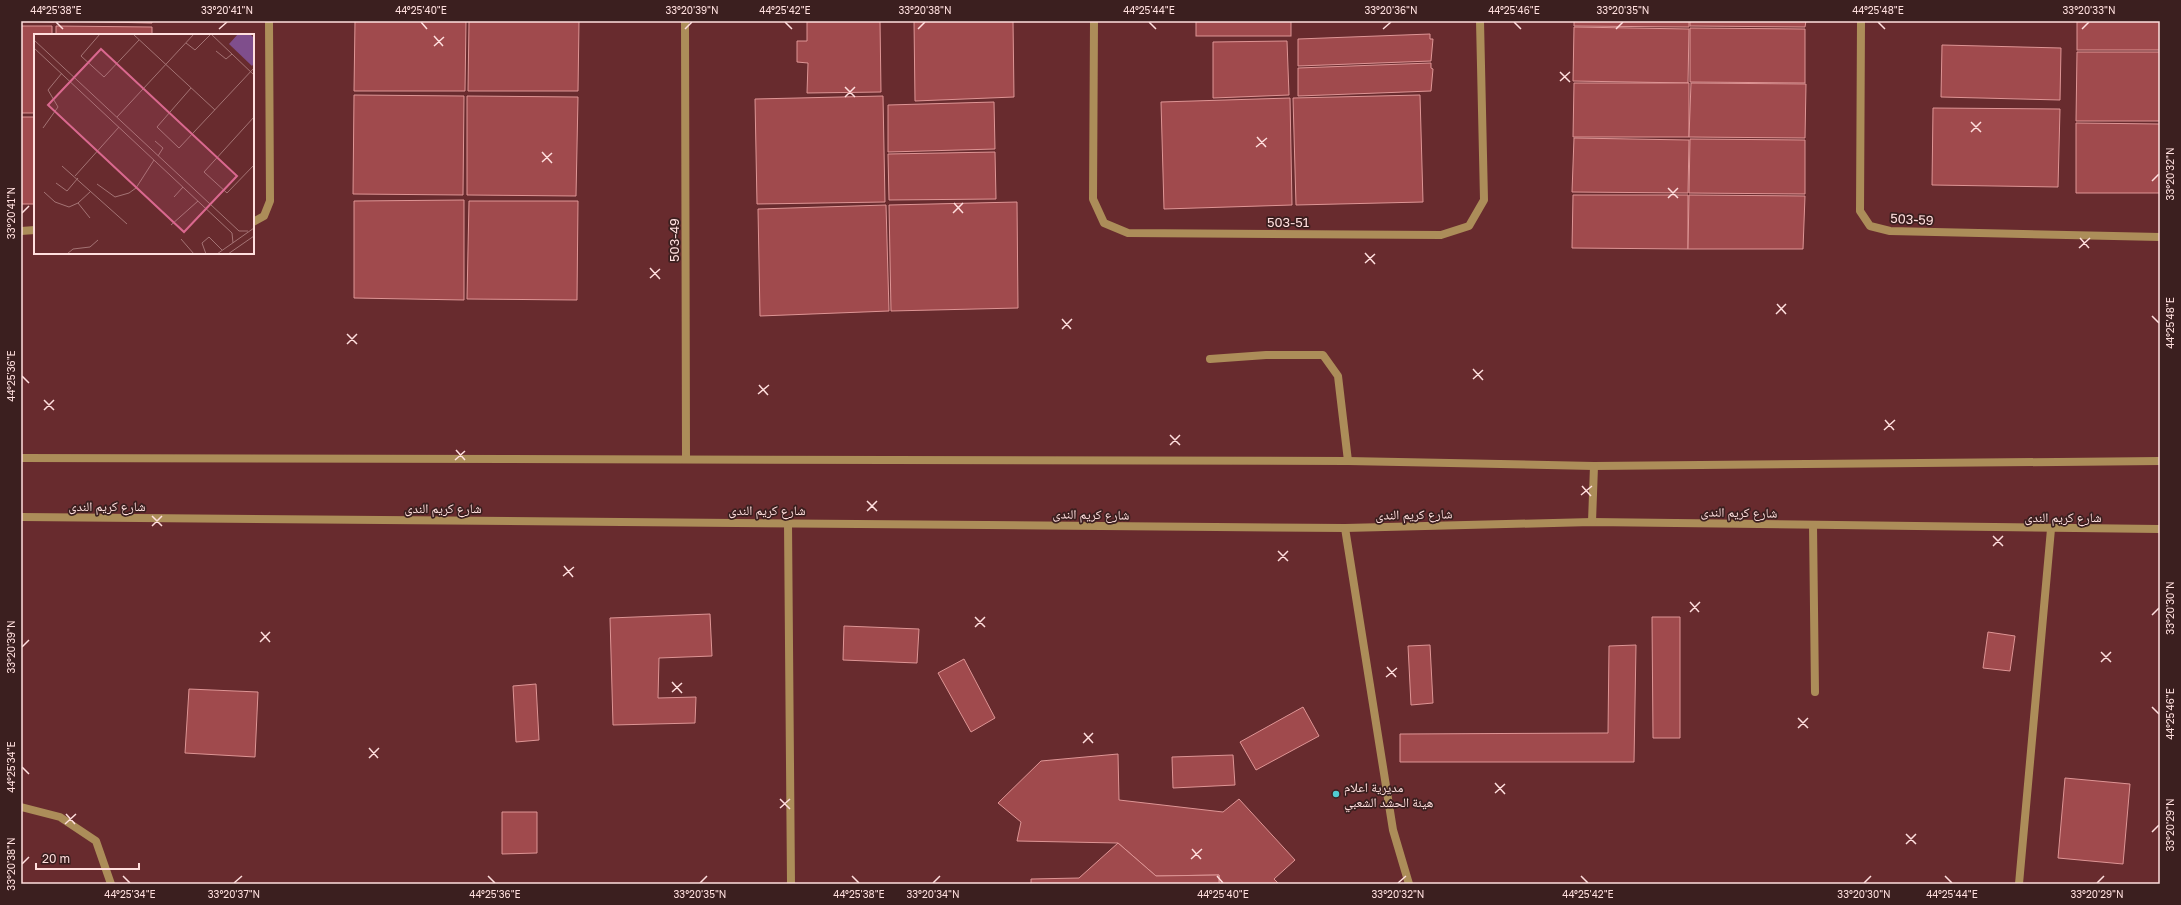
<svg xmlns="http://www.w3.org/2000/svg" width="2181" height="905" viewBox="0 0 2181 905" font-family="'Golos Text','Noto Naskh Arabic',sans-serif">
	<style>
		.building { fill: #a04a4d; stroke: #de9595 }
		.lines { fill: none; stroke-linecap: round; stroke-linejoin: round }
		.lane { stroke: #ac8d59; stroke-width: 8 }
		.street { stroke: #ac8d59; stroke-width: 8 }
		.ticks { fill: none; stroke: #ffdfde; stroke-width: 1.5 }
		.poi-dot { fill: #51ccd2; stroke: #3b1f1f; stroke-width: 1.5 }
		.labels { text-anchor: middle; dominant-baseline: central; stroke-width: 3.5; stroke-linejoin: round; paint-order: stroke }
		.street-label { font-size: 13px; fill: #ffdfde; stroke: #3b1f1f }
		.poi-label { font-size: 13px; fill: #ffdfde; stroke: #3b1f1f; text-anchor: start }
		.inset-road { fill: none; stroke: #a47374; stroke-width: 1 }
		.view { fill: #da688f; fill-opacity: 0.15; stroke: #da688f; stroke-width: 2 }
		.inset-edge { fill: none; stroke: #ffdfde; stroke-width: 2 }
		.neatline { fill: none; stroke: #ffdfde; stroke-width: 1.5 }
		.ticks-label { font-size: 10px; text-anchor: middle; fill: #ffdfde }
	</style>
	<rect width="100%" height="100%" fill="#682b2e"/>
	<!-- building -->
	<g class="building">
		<polygon points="21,21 54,21 54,22"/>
		<polygon points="55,21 152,21 152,23"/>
		<polygon points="355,21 466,21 465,91 354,91"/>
		<polygon points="469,21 579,21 578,91 468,91"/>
		<polygon points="807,21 880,21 881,92 807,93 808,63 797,62 797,41 807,41"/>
		<polygon points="914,21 1013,21 1014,97 915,101"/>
		<rect x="1196" y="21" width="95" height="15"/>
		<polygon points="1574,21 1689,21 1689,27 1574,26"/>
		<polygon points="1690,21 1806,21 1805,27 1690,26"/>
		<rect x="2077" y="21" width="83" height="29"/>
		<polygon points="21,26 52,26 52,35 35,35 35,113 21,113"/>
		<polygon points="56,26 152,27 152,35 56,35"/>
		<polygon points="1574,27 1689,29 1688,83 1573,81"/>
		<polygon points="1690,28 1805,29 1805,83 1690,82"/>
		<polygon points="1430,34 1430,39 1433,39 1431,61 1298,66 1298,39"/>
		<polygon points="1287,41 1289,95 1213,98 1213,42"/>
		<polygon points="1942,45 2061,48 2060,100 1941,97"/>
		<polygon points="2077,52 2160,52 2160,121 2076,121"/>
		<polygon points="1431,63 1431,68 1433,69 1431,91 1298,96 1298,68"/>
		<polygon points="1574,83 1689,83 1689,137 1573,137"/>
		<polygon points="1691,83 1806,84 1805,138 1689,137"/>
		<polygon points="354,95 464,96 463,195 353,194"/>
		<polygon points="1420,95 1423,202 1296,205 1293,98"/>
		<polygon points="467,96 578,97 576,196 467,195"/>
		<polygon points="883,96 885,202 757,204 755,99"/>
		<polygon points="1290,98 1292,205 1164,209 1161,102"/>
		<polygon points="994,102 995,149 888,152 888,105"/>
		<polygon points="1933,108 2060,109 2058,187 1932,185"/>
		<rect x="21" y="117" width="14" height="87"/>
		<polygon points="2076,123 2160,124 2160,193 2076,193"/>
		<polygon points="1574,138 1689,140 1688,193 1572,192"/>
		<polygon points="1690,139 1805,140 1805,194 1689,193"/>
		<polygon points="995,152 996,199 889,200 888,154"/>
		<polygon points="1573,195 1688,195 1688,249 1572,248"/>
		<polygon points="1689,195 1805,196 1803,249 1688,249"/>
		<polygon points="464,200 464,300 354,298 354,201"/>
		<polygon points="469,201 578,201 577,300 467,299"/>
		<polygon points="1017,202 1018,308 891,311 889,205"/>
		<polygon points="886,205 889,311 760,316 758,209"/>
		<polygon points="710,614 712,656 659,658 658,698 696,697 695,723 613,725 610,618"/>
		<polygon points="1652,617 1680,617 1680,738 1653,738"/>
		<polygon points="844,626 919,629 917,663 843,660"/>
		<polygon points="1988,632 2015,636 2010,671 1983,668"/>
		<polygon points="1430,645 1433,703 1411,705 1408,646"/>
		<polygon points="1636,645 1634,762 1400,762 1400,734 1608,733 1609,646"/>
		<polygon points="964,659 995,718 971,732 938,673"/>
		<polygon points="536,684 539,740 516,742 513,686"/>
		<polygon points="189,689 258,692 255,757 185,753"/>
		<polygon points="1303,707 1319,736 1256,770 1240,742"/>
		<polygon points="1118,754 1119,800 1223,812 1239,799 1295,860 1274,879 1279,884 1219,884 1219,875 1156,876 1118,843 1017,841 1021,822 998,803 1041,761"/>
		<polygon points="1233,755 1235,785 1173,788 1172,757"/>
		<polygon points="2065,778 2130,784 2123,864 2058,858"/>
		<polygon points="502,812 537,812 537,853 502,854"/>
		<polygon points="1118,843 1156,876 1219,875 1219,884 1031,884 1031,879 1079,878"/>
	</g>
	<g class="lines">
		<!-- lane -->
		<g class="lane">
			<polyline points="1210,359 1266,355 1323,355 1338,376 1348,461"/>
			<polyline points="788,523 791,884"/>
			<polyline points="1813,525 1815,692"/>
			<polyline points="21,807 60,817 96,841 111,884"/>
			<polyline points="2019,884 2051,529"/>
		</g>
		<!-- street -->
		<g class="street">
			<polyline points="685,21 686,458"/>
			<polyline points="1094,21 1093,199 1104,223 1128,233 1441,235 1469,226 1484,200 1480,21"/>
			<polyline points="1861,21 1860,211 1870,226 1890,231 2160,237"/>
			<polyline points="253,222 264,216 270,201 269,21"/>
			<polyline points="21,231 35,230"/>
			<polyline points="21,458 1348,461 1594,466 2160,461"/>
			<polyline points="21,517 1345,528 1592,522 2160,529"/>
			<polyline points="1592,522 1594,466"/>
			<polyline points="1345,528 1393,830 1409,884"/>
		</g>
	</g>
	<!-- ticks -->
	<path class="ticks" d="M56 22 63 29M421 22 427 29M785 22 792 29M1149 22 1156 29M1514 22 1521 29M1878 22 1885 29M219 29 227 22M685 29 692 22M918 29 925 22M1383 29 1391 22M1616 29 1623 22M2082 29 2089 22M434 36 443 46M434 46 444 37M1560 72 1570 82M1560 81 1570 72M845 87 855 97M845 97 855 87M1971 122 1981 132M1971 132 1981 122M1257 137 1266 147M1256 147 1267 138M542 152 552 163M542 162 552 153M2152 181 2159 174M1668 188 1678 198M1668 198 1678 188M954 203 963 213M22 213 29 206M953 213 963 203M2080 238 2089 248M2079 248 2090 238M1365 253 1375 264M1365 263 1375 254M650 268 660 279M650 278 660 269M1777 304 1786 314M1776 314 1786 304M2152 316 2159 323M1062 319 1071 329M1062 329 1072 319M347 334 357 344M347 344 357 334M1473 369 1483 380M22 376 29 383M1473 379 1483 370M759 385 768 395M758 394 769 385M44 400 54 410M44 410 54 400M1885 420 1894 430M1884 430 1895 420M1170 435 1180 445M1170 445 1180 435M456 450 465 460M455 460 465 451M1582 486 1591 496M1581 495 1592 486M867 501 877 511M867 511 877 501M152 516 162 526M152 526 162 516M1993 536 2003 546M1993 546 2003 536M1278 551 1288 561M1278 561 1288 551M564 566 573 577M563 576 574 567M1690 602 1699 612M1690 612 1700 602M2152 615 2159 608M975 617 985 627M975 627 985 617M261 632 270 642M260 642 270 632M22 647 29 640M2101 652 2111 662M2101 662 2111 652M1387 667 1396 677M1386 677 1397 668M672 682 682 693M672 692 682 683M2152 707 2159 714M1798 718 1808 728M1798 728 1808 718M1084 733 1093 743M1083 743 1093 733M369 748 378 758M369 758 379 748M22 767 29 774M1495 783 1505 794M1495 793 1505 784M780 799 790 809M780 808 790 799M66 814 75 824M65 824 76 814M2152 832 2159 825M1906 834 1916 844M1906 844 1916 834M1192 849 1201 859M1191 859 1202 849M22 864 29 857M123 876 130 883M488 876 495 883M852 876 859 883M1217 876 1223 883M1581 876 1588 883M1945 876 1952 883M234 883 242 876M700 883 707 876M933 883 940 876M1398 883 1406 876M1864 883 1871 876M2097 883 2104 876"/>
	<!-- markers -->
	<circle class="poi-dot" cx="1336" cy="794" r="4"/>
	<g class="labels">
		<!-- street labels -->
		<g class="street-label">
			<text transform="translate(1912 219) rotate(3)">503-59</text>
			<text x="1288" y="222">503-51</text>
			<text transform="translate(674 240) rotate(-90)">503-49</text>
			<text x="107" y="506">شارع كريم الندى</text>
			<text x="443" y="508">شارع كريم الندى</text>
			<text x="767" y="510">شارع كريم الندى</text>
			<text transform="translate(1739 512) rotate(1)">شارع كريم الندى</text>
			<text transform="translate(1091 514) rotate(1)">شارع كريم الندى</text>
			<text transform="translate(1414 514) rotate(-1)">شارع كريم الندى</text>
			<text x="2063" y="517">شارع كريم الندى</text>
		</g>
		<!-- poi labels -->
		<g class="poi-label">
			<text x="1344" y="787">مديرية اعلام<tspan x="1344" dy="15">هيئة الحشد الشعبي</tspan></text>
		</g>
	</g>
	<!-- overview -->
	<g transform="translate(34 34)">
		<rect width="220" height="220" fill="#682b2e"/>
		<path d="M204 0H216L220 4V29L218 32 195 10Z" fill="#7f4e8c"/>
		<path class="inset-road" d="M66 0 47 22 70 43 105 6M99 0 181 76M177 0 220 41M0 6 205 197H214M152 9 161 16 177 0M0 14 198 199 199 209M182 17 192 25 198 20M157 54 123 93 145 114 220 34M83 83 160 0M220 83 170 138 193 159 220 131M9 94 24 73 14 56 28 39M121 107 129 114 124 122M28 132 93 190M41 142 85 93M22 149 33 157 44 144M63 150 81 163 95 159 102 154 120 126M10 158 21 168 35 173 44 169 57 157M140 163 149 153M44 169 56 184M137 191 164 167M147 205 160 220M33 220 39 215 56 213 64 206M172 220 168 209 175 203 188 216M183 220 220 194M194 220 220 202"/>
		<path class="view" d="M67 15 203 142 150 198 14 71Z"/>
		<rect width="220" height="220" class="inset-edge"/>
	</g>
	<!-- border -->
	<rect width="2181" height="905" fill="none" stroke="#3b1f1f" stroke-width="44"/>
	<!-- scale -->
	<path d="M36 863v6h103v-6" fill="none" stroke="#ffdfde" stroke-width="2"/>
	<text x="42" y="863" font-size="12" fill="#ffdfde" stroke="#3b1f1f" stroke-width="3" paint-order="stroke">20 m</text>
	<rect x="22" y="22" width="2137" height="861" class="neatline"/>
	<g class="ticks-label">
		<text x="56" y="14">44°25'38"E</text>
		<text x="227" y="14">33°20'41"N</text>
		<text x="421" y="14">44°25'40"E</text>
		<text x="692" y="14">33°20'39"N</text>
		<text x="785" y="14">44°25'42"E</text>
		<text x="925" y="14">33°20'38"N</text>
		<text x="1149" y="14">44°25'44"E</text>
		<text x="1391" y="14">33°20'36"N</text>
		<text x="1514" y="14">44°25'46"E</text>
		<text x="1623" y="14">33°20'35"N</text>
		<text x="1878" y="14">44°25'48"E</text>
		<text x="2089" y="14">33°20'33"N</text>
		<text transform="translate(2170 174) rotate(-90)" y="4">33°20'32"N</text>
		<text transform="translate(11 213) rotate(-90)" y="4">33°20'41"N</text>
		<text transform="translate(2170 323) rotate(-90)" y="4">44°25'48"E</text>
		<text transform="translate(11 376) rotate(-90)" y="4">44°25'36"E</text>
		<text transform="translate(2170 608) rotate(-90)" y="4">33°20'30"N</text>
		<text transform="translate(11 647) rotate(-90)" y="4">33°20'39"N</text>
		<text transform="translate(2170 714) rotate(-90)" y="4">44°25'46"E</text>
		<text transform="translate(11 767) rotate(-90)" y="4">44°25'34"E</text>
		<text transform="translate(2170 825) rotate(-90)" y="4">33°20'29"N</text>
		<text transform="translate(11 864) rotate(-90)" y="4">33°20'38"N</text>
		<text x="130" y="898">44°25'34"E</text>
		<text x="234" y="898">33°20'37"N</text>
		<text x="495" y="898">44°25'36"E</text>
		<text x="700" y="898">33°20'35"N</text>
		<text x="859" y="898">44°25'38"E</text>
		<text x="933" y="898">33°20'34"N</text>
		<text x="1223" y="898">44°25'40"E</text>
		<text x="1398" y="898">33°20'32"N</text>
		<text x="1588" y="898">44°25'42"E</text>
		<text x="1864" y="898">33°20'30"N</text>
		<text x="1952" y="898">44°25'44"E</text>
		<text x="2097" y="898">33°20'29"N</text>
	</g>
</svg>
